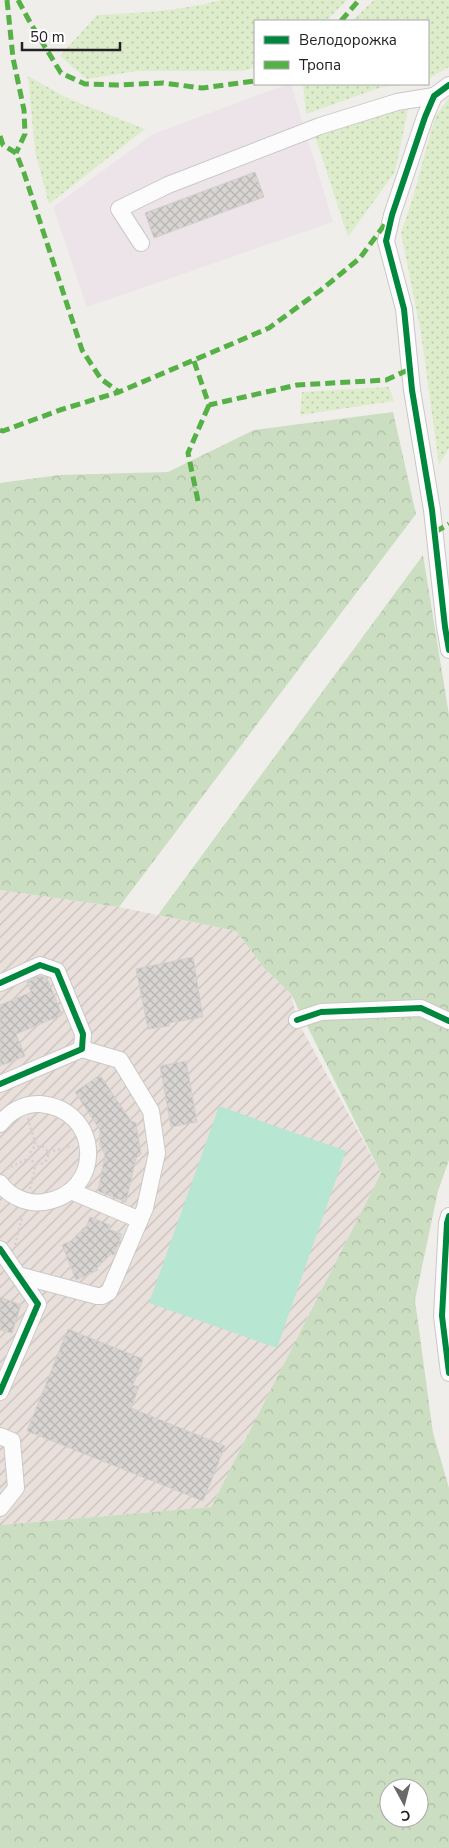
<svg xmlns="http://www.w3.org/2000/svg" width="449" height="1848" viewBox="0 0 449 1848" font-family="'Nunito Sans',sans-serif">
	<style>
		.industrial { fill: #ede4e9 }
		.military { fill: url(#military-furrows) }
		.grass { fill: url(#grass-dots) }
		.forest { fill: url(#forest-crowns); fill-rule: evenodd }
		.pitch { fill: #b7e6d2 }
		.building { fill: url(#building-cross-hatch); stroke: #d3d0cc }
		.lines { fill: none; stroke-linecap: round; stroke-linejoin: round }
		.minor-casing { stroke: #c9c8c7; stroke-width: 18 }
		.path { stroke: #dccecd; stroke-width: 2.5; stroke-dasharray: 2.5 2.5; stroke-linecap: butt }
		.minor { stroke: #fdfcfc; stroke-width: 16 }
		.quiet { stroke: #55b145; stroke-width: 5; stroke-dasharray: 10 5; stroke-linecap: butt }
		.cycleway-casing { stroke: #fff; stroke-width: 9 }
		.cycleway { stroke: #00873e; stroke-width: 6 }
	</style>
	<defs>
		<pattern id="military-furrows" width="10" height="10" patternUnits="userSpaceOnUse" patternTransform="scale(1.25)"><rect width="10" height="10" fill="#eae0db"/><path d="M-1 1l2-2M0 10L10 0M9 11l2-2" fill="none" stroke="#c8c0bc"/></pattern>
		<pattern id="grass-dots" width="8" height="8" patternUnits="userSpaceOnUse" patternTransform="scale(1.25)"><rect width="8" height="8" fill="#ddeccb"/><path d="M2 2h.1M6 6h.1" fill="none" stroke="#bdcaae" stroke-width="1.8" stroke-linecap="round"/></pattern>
		<pattern id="forest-crowns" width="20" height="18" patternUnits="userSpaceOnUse" patternTransform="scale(1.25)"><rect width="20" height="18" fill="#cbdec1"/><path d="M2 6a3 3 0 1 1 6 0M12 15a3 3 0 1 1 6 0" fill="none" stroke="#aebea6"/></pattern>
		<pattern id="building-cross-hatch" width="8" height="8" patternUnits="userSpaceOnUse" patternTransform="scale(1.25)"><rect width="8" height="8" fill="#d7d4d2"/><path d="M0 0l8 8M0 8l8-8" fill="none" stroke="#b8b6b4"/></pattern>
	</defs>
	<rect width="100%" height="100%" fill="#f0eeeb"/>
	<!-- industrial -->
	<polygon class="industrial" points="288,84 291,84 333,222 87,307 53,207 153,134"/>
	<!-- military -->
	<polygon class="military" points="0,890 119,907 236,931 265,969 291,994 297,1020 381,1173 211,1507 0,1525"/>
	<!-- grass -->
	<g class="grass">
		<path d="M221 0H347L326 21H255V68L242 71H137L87 79 60 56 97 15C138 13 181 11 221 0Z"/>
		<polygon points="374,0 449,0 449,67 428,79 428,21 352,21"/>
		<polygon points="28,76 67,98 145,129 49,204 35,151"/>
		<polygon points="303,84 410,84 382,87 306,114"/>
		<polygon points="449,98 449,448 439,465 421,333 401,233 413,197 435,117"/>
		<polygon points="409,105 395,172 348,237 315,136"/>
		<polygon points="389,387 394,401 300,415 302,392"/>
	</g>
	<!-- forest -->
	<g class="forest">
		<polygon points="393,412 416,514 119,907 0,890 0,483 59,475 168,472 254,430"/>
		<path d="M423 555 449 715V1160L438 1191 415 1300 433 1433 449 1488V1848H0V1525L211 1507 381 1173 291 994 265 969 236 931 158 915ZM389 1788H419V1818H389Z"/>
	</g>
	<!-- pitch -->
	<polygon class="pitch" points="219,1106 346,1151 277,1348 149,1303"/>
	<!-- building -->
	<g class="building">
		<polygon points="255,172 264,197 154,238 145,213"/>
		<polygon points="193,957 203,1017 169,1023 169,1026 148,1029 136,969"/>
		<polygon points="40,976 47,978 62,1015 16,1034 25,1056 0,1066 0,1005 31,992 27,982"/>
		<polygon points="186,1061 197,1122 171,1127 160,1066"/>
		<polygon points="100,1075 131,1121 136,1123 141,1154 136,1158 126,1202 98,1191 105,1155 100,1145 100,1130 75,1092"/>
		<polygon points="90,1217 110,1225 108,1229 122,1234 114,1255 111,1254 97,1268 98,1270 76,1280 62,1245 73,1240 78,1233 85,1230"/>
		<polygon points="0,1297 21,1305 12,1333 0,1330"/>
		<polygon points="68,1329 143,1359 133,1385 139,1387 131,1408 225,1446 203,1501 27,1431"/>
	</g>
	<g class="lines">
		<defs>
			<g id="minor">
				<polyline points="449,85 434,96 425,117 392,215 386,241 404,309 412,390 432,510 445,627 449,650"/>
				<polyline points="141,243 119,209 168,185 320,126 397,102 434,96"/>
				<polyline points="0,983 40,965 57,971 83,1034 82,1049"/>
				<polyline points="297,1020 321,1012 421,1008 449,1021"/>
				<polyline points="0,1084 82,1049 120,1060 151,1111 157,1153 145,1208 109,1292 102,1296 97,1296 18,1275"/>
				<path d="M0 1124C9 1112 24 1103 40 1104 102 1109 105 1193 44 1202 28 1205 9 1196 0 1183"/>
				<polyline points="71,1191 140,1220"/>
				<polyline points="449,1216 447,1223 442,1316 449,1373"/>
				<polyline points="0,1249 38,1304 0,1392"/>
				<polyline points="0,1436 12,1441 16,1488 0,1508"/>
			</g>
		</defs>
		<!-- minor casing -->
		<use href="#minor" class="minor-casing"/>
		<!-- path -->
		<g class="path">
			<polyline points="28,1118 36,1146"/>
			<circle cx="39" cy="1155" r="9"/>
			<polyline points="48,1152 73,1146"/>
			<polyline points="6,1169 30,1158"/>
			<polyline points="30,1189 36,1164"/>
			<polyline points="15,1245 23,1214"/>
		</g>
		<!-- minor -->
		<use href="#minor" class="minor"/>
		<!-- quiet -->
		<g class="quiet">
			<polyline points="7,0 13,58 24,110 25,134 16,153"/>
			<polyline points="18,0 31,24 61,73 85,84 117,85 163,83 202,88 255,81"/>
			<polyline points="341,21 359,0"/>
			<polyline points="0,136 3,145 16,153 24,173 82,350 101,379 119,392"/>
			<polyline points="194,361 209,405 297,385 386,380 410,369"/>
			<polyline points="0,430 3,431 60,410 119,392 269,328 321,290 360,258 388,220"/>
			<polyline points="198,501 188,453 209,405"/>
			<polyline points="435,532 449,524"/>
		</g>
		<defs>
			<g id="cycleway">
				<polyline points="449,85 434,96 425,117 392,215 386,241 404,309 412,390 432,510 445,627 449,650"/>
				<polyline points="0,983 40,965 57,971 83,1034 82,1049 0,1084"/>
				<polyline points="297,1020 321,1012 421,1008 449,1021"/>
				<polyline points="449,1216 447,1223 442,1316 449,1373"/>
				<polyline points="0,1249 38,1304 0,1392"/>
			</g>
		</defs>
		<!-- cycleway casing -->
		<use href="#cycleway" class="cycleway-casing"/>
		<!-- cycleway -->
		<use href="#cycleway" class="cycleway"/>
	</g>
	<!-- legend -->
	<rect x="254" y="20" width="175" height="65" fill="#ffffff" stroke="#a7a7a7"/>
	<rect x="264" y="36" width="25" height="8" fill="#00873e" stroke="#a7a7a7"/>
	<text x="299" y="45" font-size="15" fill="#222222">Велодорожка</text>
	<rect x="264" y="61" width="25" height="8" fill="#55b145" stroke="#a7a7a7"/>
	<text x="299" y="70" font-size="15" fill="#222222">Тропа</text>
	<!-- north arrow -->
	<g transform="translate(404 1803) rotate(173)"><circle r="24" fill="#ffffff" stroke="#a7a7a7"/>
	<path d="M0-4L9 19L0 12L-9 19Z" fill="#6a6968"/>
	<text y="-8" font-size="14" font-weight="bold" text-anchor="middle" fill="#222222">С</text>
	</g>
	<!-- scale -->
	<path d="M22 42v8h98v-8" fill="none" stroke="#222222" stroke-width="2.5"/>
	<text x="30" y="42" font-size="15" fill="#222222" stroke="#ffffff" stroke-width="4" paint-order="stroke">50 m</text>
</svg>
